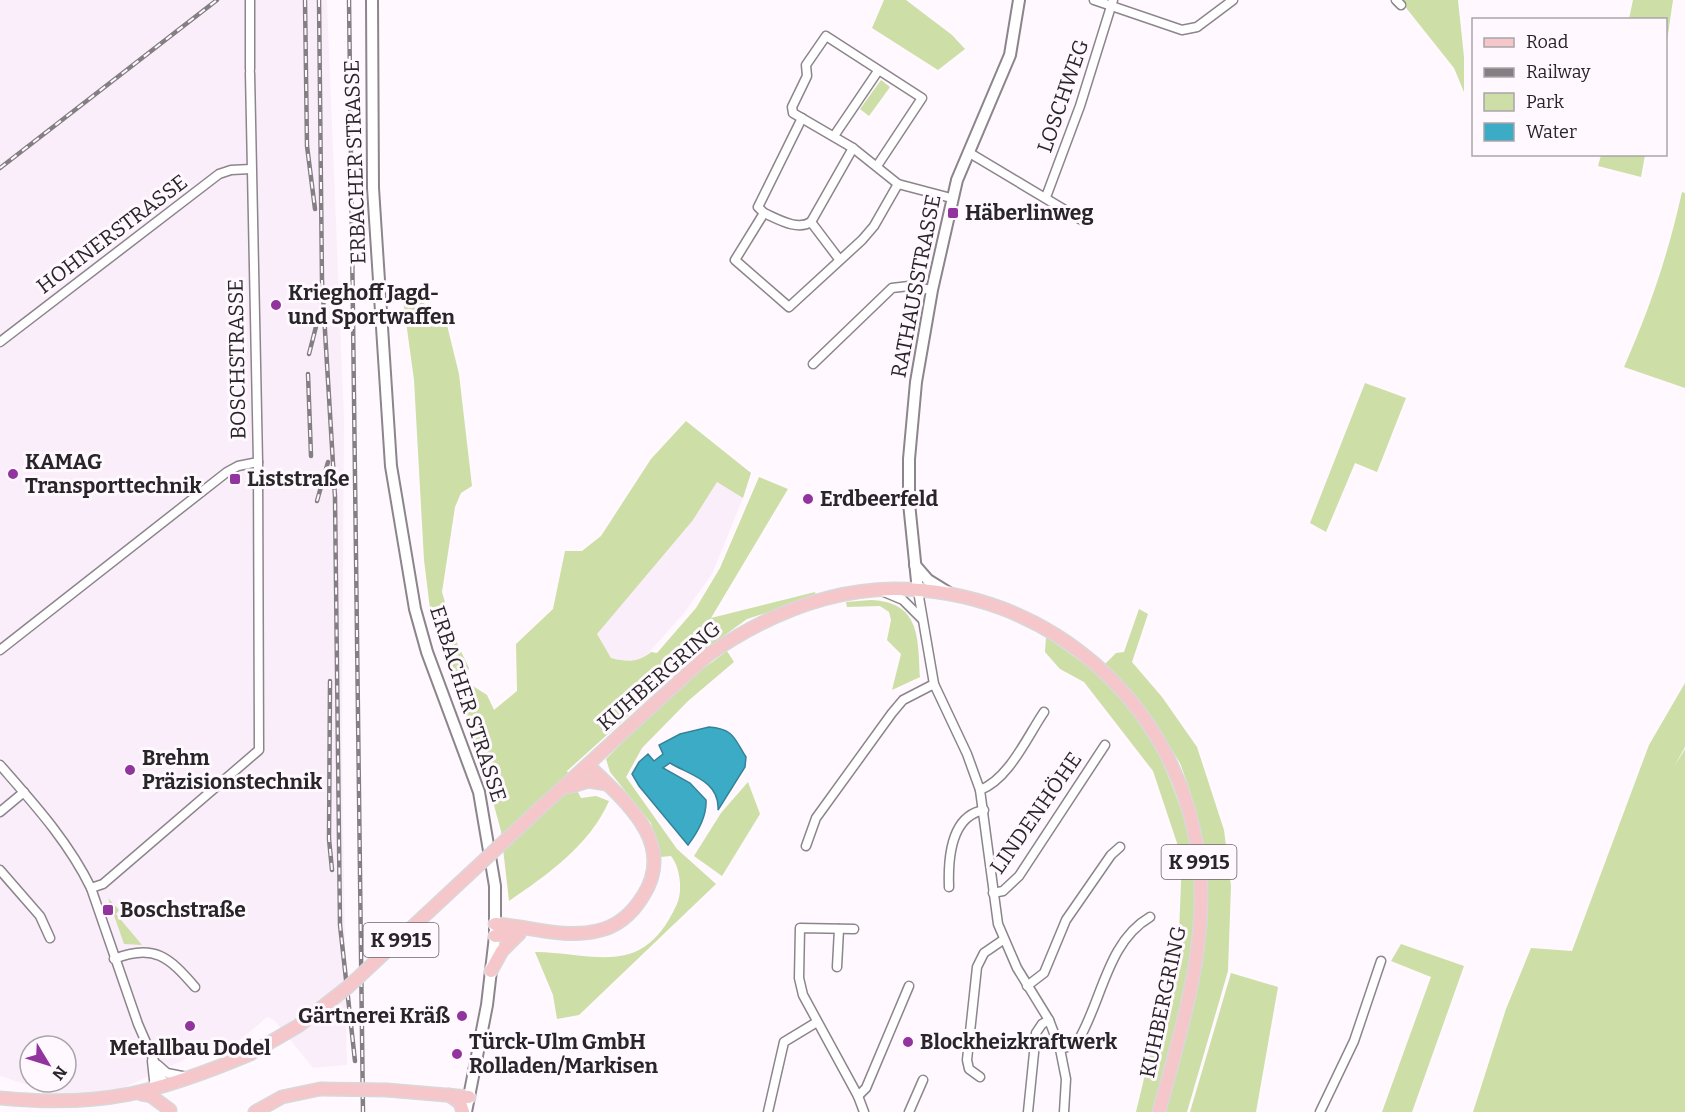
<svg xmlns="http://www.w3.org/2000/svg" width="1685" height="1112" viewBox="0 0 1685 1112" font-family="Bitter,serif">
	<style>
		.built { fill: #fbeefb; fill-rule: evenodd }
		.green { fill: #cddea6 }
		.water { fill: #3cabc6; stroke: #368397; stroke-width: 1.5 }
		.lines { fill: none; stroke-linecap: round; stroke-linejoin: round }
		.minor-casing { stroke: #8c858c; stroke-width: 11 }
		.tertiary-casing { stroke: #8c858c; stroke-width: 14 }
		.secondary-casing { stroke: #8c858c; stroke-width: 14 }
		.primary-casing { stroke: #d8d8d8; stroke-width: 15 }
		.minor { stroke: #fff; stroke-width: 8 }
		.tertiary { stroke: #fff; stroke-width: 10 }
		.secondary { stroke: #fff; stroke-width: 10 }
		.primary { stroke: #f5c7cb; stroke-width: 12 }
		.rail-casing { stroke: #837f83; stroke-width: 4.5 }
		.rail { stroke: #fff9ff; stroke-width: 2; stroke-dasharray: 7; stroke-linecap: butt }
		.primary-bridge-casing { stroke: #d8d8d8; stroke-width: 15; stroke-linecap: butt }
		.primary-bridge { stroke: #f5c7cb; stroke-width: 12 }
		.poi-dot { fill: #92349d; stroke: #fff9ff; stroke-width: 2 }
		.labels { text-anchor: middle; dominant-baseline: central; stroke-width: 6; stroke-linejoin: round; paint-order: stroke }
		.shield { fill: #fff9ff; stroke: #696569; stroke-width: 1.5 }
		.shield-label { font-size: 20px; font-weight: bold; fill: #292629 }
		.street-label { font-size: 21px; fill: #292629; stroke: #fff9ff }
		.poi-label { font-size: 21px; font-weight: bold; fill: #292629; stroke: #fff9ff; text-anchor: start }
	</style>
	<rect width="100%" height="100%" fill="#fff9ff"/>
	<!-- built -->
	<g class="built">
		<path d="M0 0H327L344 419 342 748 347 1065 313 1068 274 1020 267 1017 243 1038 230 1044H210L195 1055 112 1093 65 1097 0 1076ZM30 1046H66V1082H30Z"/>
		<polygon points="717,482 743,498 712,574 684,613 643,659 627,662 611,658 596,634 693,520"/>
	</g>
	<!-- green -->
	<g class="green">
		<polygon points="884,0 906,0 952,35 965,49 938,70 872,28"/>
		<polygon points="1402,0 1458,0 1464,57 1464,92 1454,68 1403,4"/>
		<polygon points="1633,0 1673,0 1666,48 1666,20 1629,19"/>
		<polygon points="881,80 890,87 869,116 860,109"/>
		<polygon points="1601,155 1645,155 1641,177 1598,166"/>
		<path d="M1682 192 1685 193V388L1624 367C1650 308 1668 255 1682 192Z"/>
		<path d="M401 285 446 321 459 374 472 486 461 493 455 507 442 592 457 643 469 668 465 681 487 695 494 710 517 691 516 644 553 609 565 551H582L601 536 651 459 686 421 751 473 743 498 717 482 693 520 597 634 611 658C627 662 638 663 651 652L657 653 696 608 720 568 759 477 788 489 711 618 815 592 816 597 747 619 718 640 691 659 567 771 581 798 596 796 609 801C590 845 547 875 509 901L501 831 492 798 430 609 424 560 414 380Z"/>
		<polygon points="1365,383 1406,398 1377,472 1355,463 1326,532 1310,523"/>
		<path d="M871 600C920 602 918 637 920 677L892 690 901 654 887 640 891 620 889 612 880 606 847 607 846 602Z"/>
		<polygon points="1139,609 1148,614 1132,662 1162,697 1197,747 1224,830 1231,886 1228,971 1187,1112 1164,1112 1199,957 1200,837 1190,791 1180,763 1143,705 1105,664 1116,653 1124,652"/>
		<path d="M1046 637C1071 654 1097 672 1118 693 1141 717 1157 748 1169 778 1179 802 1188 828 1192 852 1206 939 1174 1030 1152 1112H1136L1179 933 1182 858 1153 771 1084 682 1060 669 1045 652Z"/>
		<path d="M727 651 734 662 688 701 642 748 626 777 677 849 716 884 579 1015 557 1019 553 995 535 952C597 953 643 979 677 904 683 890 680 867 671 856L660 857 651 823 610 772 606 759 677 688Z"/>
		<polygon points="1685,683 1685,747 1674,767 1685,749 1685,1112 1473,1112 1506,1009 1531,948 1572,951 1649,745"/>
		<polygon points="748,782 760,814 722,876 694,856 721,813"/>
		<polygon points="108,898 119,910 116,914 142,945 124,944"/>
		<polygon points="1401,944 1464,966 1412,1112 1382,1112 1431,977 1391,961"/>
		<polygon points="1231,973 1278,987 1256,1112 1190,1112"/>
	</g>
	<!-- water -->
	<path class="water" d="M709 727C734 729 734 738 746 757L745 767 718 810C720 781 690 775 670 763L663 768 690 783 706 800C707 817 698 832 688 845L639 786 632 774 639 762 648 754 654 761 663 754 659 745 680 734Z"/>
	<g class="lines">
		<defs>
			<g id="minor">
				<polyline points="250,0 250,69"/>
				<polyline points="1094,0 1182,30 1197,27 1233,0"/>
				<polyline points="1396,0 1401,5"/>
				<polyline points="802,118 758,207 764,213 735,260 789,307 862,240 874,226 898,184"/>
				<polyline points="834,136 878,71"/>
				<polyline points="968,152 1085,222"/>
				<polyline points="877,166 922,98 826,36 806,65 807,76 792,107 793,113 853,148 898,184 951,198"/>
				<polyline points="1046,197 1080,106 1113,0"/>
				<path d="M764 213C778 219 797 231 811 222L839 259"/>
				<polyline points="811,222 853,148"/>
				<polyline points="0,342 219,174 231,170 251,169"/>
				<polyline points="813,364 892,288 909,286 932,290"/>
				<polyline points="918,591 934,684 967,754 980,790 998,924 1017,968 1049,1020 1060,1049 1066,1079 1064,1112"/>
				<polyline points="884,592 903,600 922,619"/>
				<polyline points="0,650 227,472 238,466 258,462"/>
				<path d="M0 765C34 804 68 841 91 888L138 1024 165 1086"/>
				<path d="M980 790C1009 779 1027 737 1044 712"/>
				<polyline points="0,812 24,792"/>
				<polyline points="806,846 816,818 892,713 903,700 934,684"/>
				<polyline points="0,870 40,916 50,938"/>
				<path d="M949 887C948 860 950 816 984 810"/>
				<polyline points="91,888 103,884 259,750 258,462 250,73"/>
				<polyline points="993,893 1003,891 1019,876 1105,745"/>
				<polyline points="854,929 800,928 799,978 803,995 858,1096 864,1112"/>
				<path d="M114 959C154 943 169 957 195 987"/>
				<polyline points="837,967 839,929"/>
				<polyline points="1027,986 1044,973 1066,920 1111,855 1120,847"/>
				<path d="M1060 1049 1071 1046 1078 1041C1102 1001 1107 942 1150 917"/>
				<polyline points="152,1061 155,1089"/>
				<polyline points="158,1065 167,1073 187,1077"/>
				<polyline points="980,1077 969,1069 967,1060 977,967 984,953 1003,940"/>
				<polyline points="858,1096 866,1088 909,986"/>
				<polyline points="768,1112 784,1042 817,1022"/>
				<polyline points="909,1112 923,1080"/>
				<polyline points="1028,1112 1036,1033 1042,1024 1049,1020"/>
				<polyline points="1320,1112 1354,1041 1381,961"/>
			</g>
			<g id="tertiary">
				<polyline points="915,565 928,580 949,593"/>
				<polyline points="918,591 909,503 909,459 916,382 932,290 957,180 1010,55 1019,0"/>
			</g>
			<polyline id="secondary" points="372,0 373,188 391,466 415,609 427,652 479,792 495,886 495,936 487,1005 466,1112"/>
			<g id="primary">
				<polyline points="569,787 588,781 607,784"/>
				<path d="M539 809 708 655C763 617 825 590 893 589 1047 588 1176 702 1198 853 1211 939 1181 1030 1159 1112"/>
				<path d="M495 924C528 926 564 939 597 931 617 927 632 914 643 896 678 842 622 799 588 765"/>
				<polyline points="495,936 519,934"/>
				<polyline points="491,971 502,951 519,934"/>
				<polyline points="387,1090 469,1097"/>
				<polyline points="141,1094 151,1096 170,1110"/>
				<polyline points="449,1095 460,1103 463,1112"/>
				<path d="M0 1098C100 1108 158 1093 250 1054"/>
				<polyline points="255,1112 282,1097 320,1089"/>
			</g>
		</defs>
		<!-- minor casing -->
		<use href="#minor" class="minor-casing"/>
		<!-- tertiary casing -->
		<use href="#tertiary" class="tertiary-casing"/>
		<!-- secondary casing -->
		<use href="#secondary" class="secondary-casing"/>
		<!-- primary casing -->
		<use href="#primary" class="primary-casing"/>
		<!-- minor -->
		<use href="#minor" class="minor"/>
		<!-- tertiary -->
		<use href="#tertiary" class="tertiary"/>
		<!-- secondary -->
		<use href="#secondary" class="secondary"/>
		<!-- primary -->
		<use href="#primary" class="primary"/>
		<defs>
			<g id="rail">
				<polyline points="305,0 307,146 315,209"/>
				<polyline points="319,0 322,281 335,497 340,925 355,1061"/>
				<polyline points="349,0 363,1112"/>
				<polyline points="0,168 217,0"/>
				<polyline points="309,354 320,311"/>
				<polyline points="308,374 311,456"/>
				<polyline points="317,501 328,462"/>
				<polyline points="330,681 329,839 332,870"/>
			</g>
		</defs>
		<!-- rail casing -->
		<use href="#rail" class="rail-casing"/>
		<!-- rail -->
		<use href="#rail" class="rail"/>
		<defs>
			<g id="primary-bridge">
				<polyline points="250,1054 298,1026 348,987 539,809"/>
				<polyline points="320,1089 387,1090"/>
			</g>
		</defs>
		<!-- primary-bridge casing -->
		<use href="#primary-bridge" class="primary-bridge-casing"/>
		<!-- primary-bridge -->
		<use href="#primary-bridge" class="primary-bridge"/>
	</g>
	<!-- markers -->
	<g class="poi-dot">
		<rect x="947" y="207" width="12" height="12" rx="3"/>
		<circle cx="276" cy="305" r="6"/>
		<circle cx="13" cy="474" r="6"/>
		<rect x="229" y="473" width="12" height="12" rx="3"/>
		<circle cx="808" cy="499" r="6"/>
		<circle cx="130" cy="770" r="6"/>
		<rect x="102" y="904" width="12" height="12" rx="3"/>
		<circle cx="462" cy="1016" r="6"/>
		<circle cx="190" cy="1026" r="6"/>
		<circle cx="908" cy="1042" r="6"/>
		<circle cx="457" cy="1054" r="6"/>
	</g>
	<g class="labels">
		<!-- shield labels -->
		<g class="shield">
			<rect x="1161.5" y="845" width="75" height="34" rx="4.5"/>
			<rect x="363.5" y="923" width="75" height="34" rx="4.5"/>
		</g>
		<g class="shield-label">
			<text x="1199" y="862">K 9915</text>
			<text x="401" y="940">K 9915</text>
		</g>
		<!-- street labels -->
		<g class="street-label">
			<text transform="translate(1063 96) rotate(-71)">LOSCHWEG</text>
			<text transform="translate(355 162) rotate(-92)">ERBACHER STRASSE</text>
			<text transform="translate(112 234) rotate(-37)">HOHNERSTRASSE</text>
			<text transform="translate(916 286) rotate(-79)">RATHAUSSTRASSE</text>
			<text transform="translate(237 359) rotate(-91)">BOSCHSTRASSE</text>
			<text transform="translate(659 676) rotate(-41)">KUHBERGRING</text>
			<text transform="translate(468 704) rotate(72)">ERBACHER STRASSE</text>
			<text transform="translate(1036 813) rotate(-55)">LINDENHÖHE</text>
			<text transform="translate(1163 1002) rotate(-78)">KUHBERGRING</text>
		</g>
		<!-- poi labels -->
		<g class="poi-label">
			<text x="965" y="213">Häberlinweg</text>
			<text x="288" y="293">Krieghoff Jagd-<tspan x="288" dy="24">und Sportwaffen</tspan></text>
			<text x="25" y="462">KAMAG<tspan x="25" dy="24">Transporttechnik</tspan></text>
			<text x="247" y="479">Liststraße</text>
			<text x="820" y="499">Erdbeerfeld</text>
			<text x="142" y="758">Brehm<tspan x="142" dy="24">Präzisionstechnik</tspan></text>
			<text x="120" y="910">Boschstraße</text>
			<text x="450" y="1016" text-anchor="end">Gärtnerei Kräß</text>
			<text x="469" y="1042">Türck-Ulm GmbH<tspan x="469" dy="24">Rolladen/Markisen</tspan></text>
			<text x="920" y="1042">Blockheizkraftwerk</text>
			<text x="190" y="1048" text-anchor="middle">Metallbau Dodel</text>
		</g>
	</g>
	<!-- legend -->
	<rect x="1472" y="18" width="195" height="138" fill="#fff9ff" stroke="#a9a5a9" stroke-width="1.5"/>
	<rect x="1484" y="38" width="30" height="9" fill="#f5c7cb" stroke="#a9a5a9" stroke-width="1.5"/>
	<text x="1526" y="48" font-size="18" fill="#292629">Road</text>
	<rect x="1484" y="68" width="30" height="9" fill="#837f83" stroke="#a9a5a9" stroke-width="1.5"/>
	<text x="1526" y="78" font-size="18" fill="#292629">Railway</text>
	<rect x="1484" y="93" width="30" height="18" fill="#cddea6" stroke="#a9a5a9" stroke-width="1.5"/>
	<text x="1526" y="108" font-size="18" fill="#292629">Park</text>
	<rect x="1484" y="123" width="30" height="18" fill="#3cabc6" stroke="#a9a5a9" stroke-width="1.5"/>
	<text x="1526" y="138" font-size="18" fill="#292629">Water</text>
	<!-- north arrow -->
	<g transform="translate(48 1064) rotate(128)"><circle r="28" fill="#fff9ff" stroke="#a9a5a9" stroke-width="1.5"/>
	<path d="M0-4.5L10 22L0 15L-10 22Z" fill="#92349d"/>
	<text y="-9" font-size="16" font-weight="bold" text-anchor="middle" fill="#292629">N</text>
	</g>
</svg>
